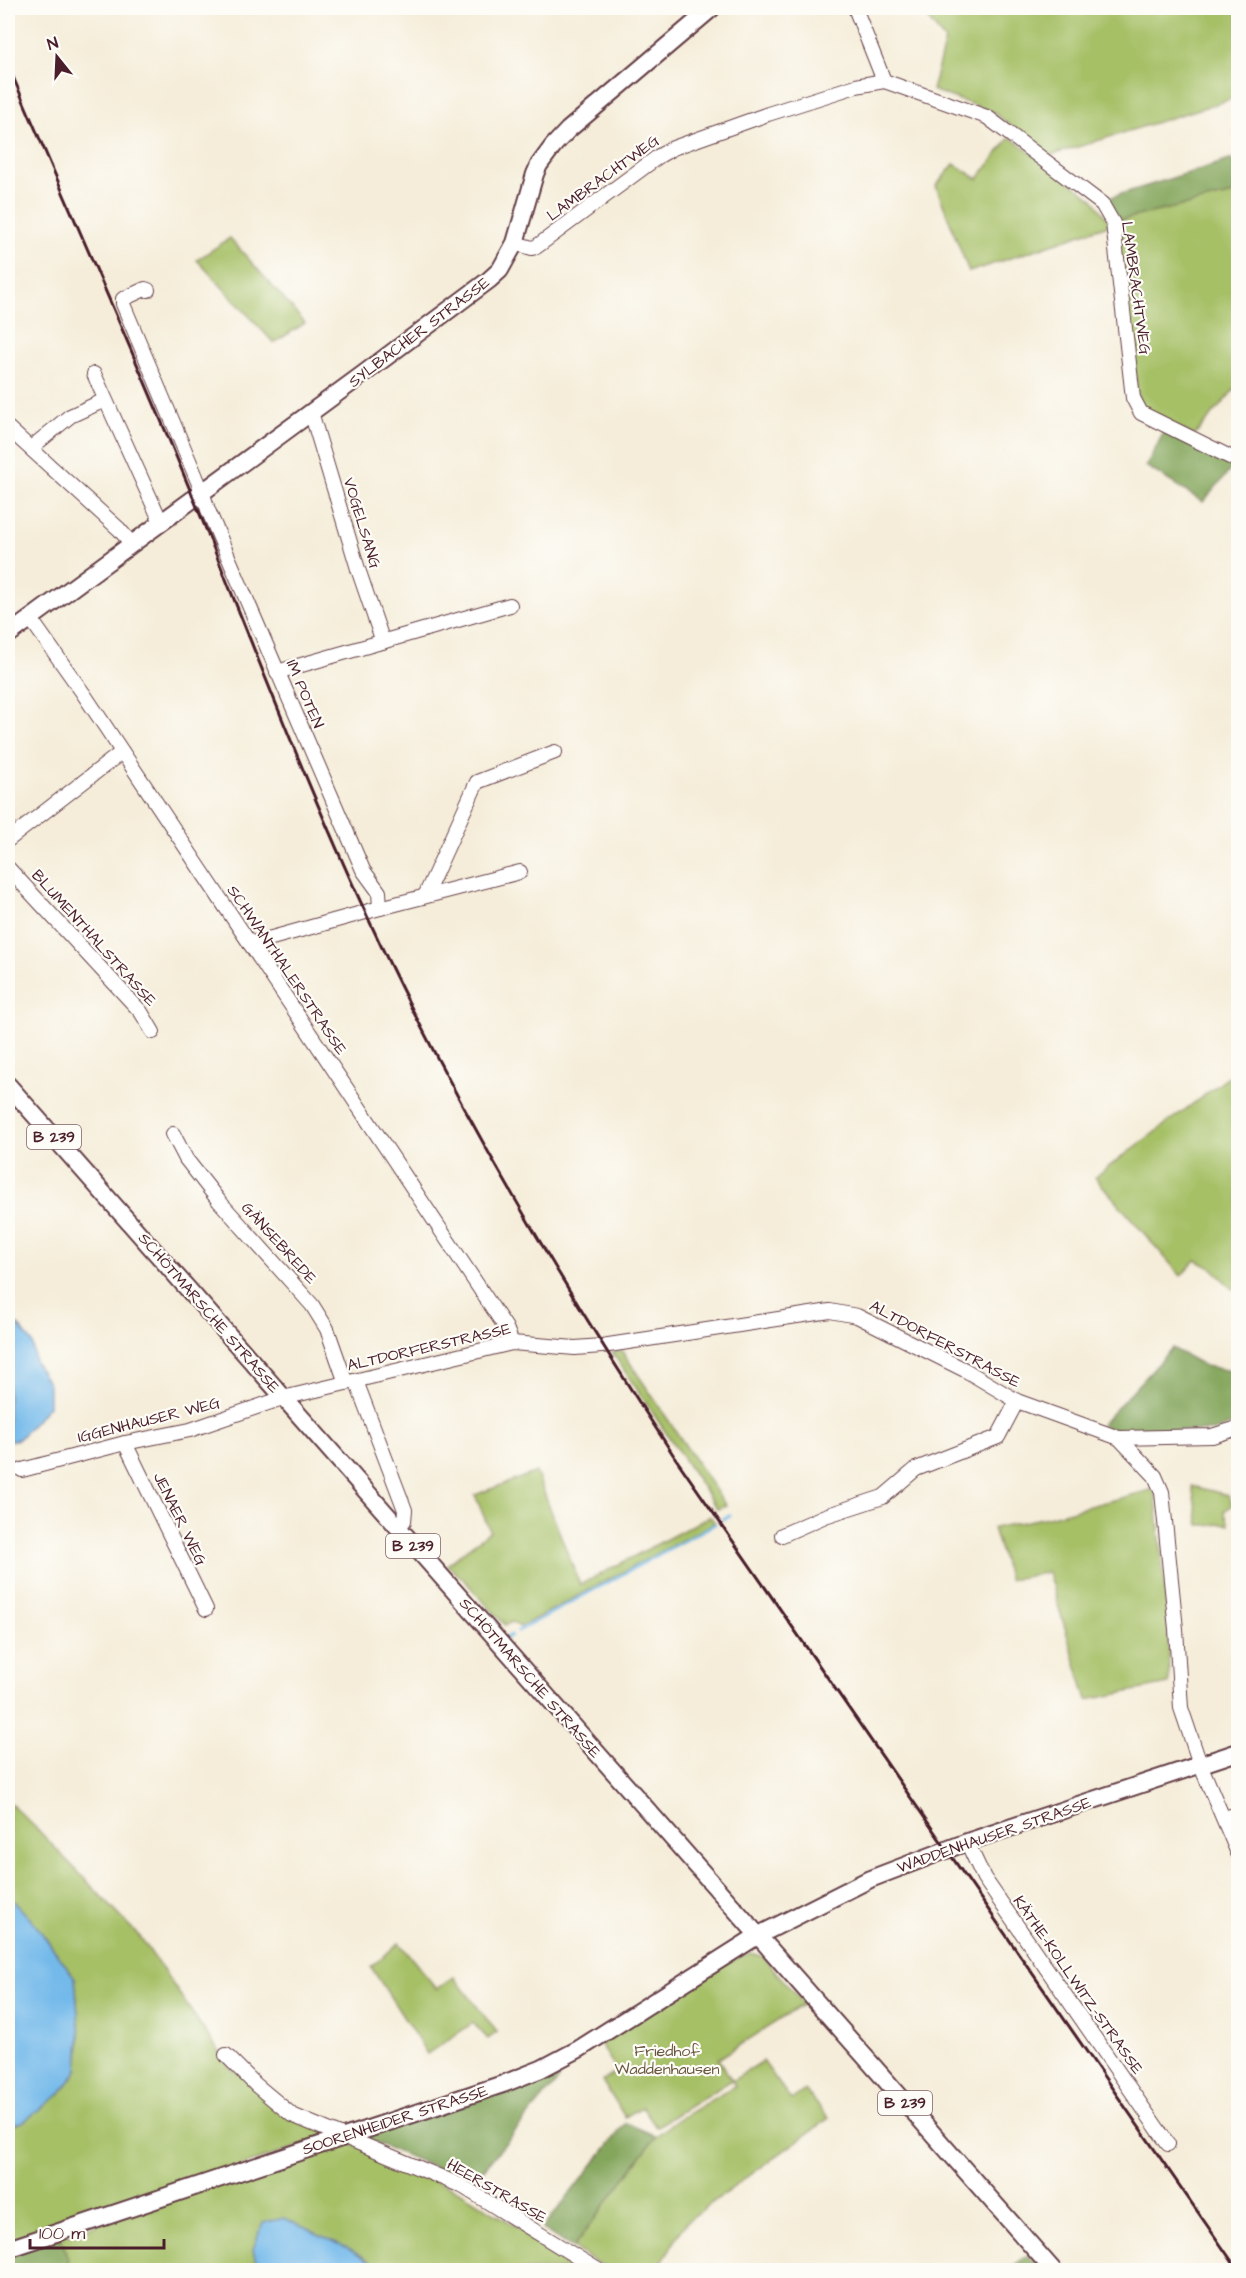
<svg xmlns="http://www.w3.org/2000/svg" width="1246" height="2278" viewBox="0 0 1246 2278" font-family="'Architects Daughter',sans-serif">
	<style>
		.green { fill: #a6c066; stroke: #787048; stroke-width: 1.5 }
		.forest { fill: #84a65b; stroke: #676243; stroke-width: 1.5 }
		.water { fill: #73b9ea; stroke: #5e6c8a; stroke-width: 1.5 }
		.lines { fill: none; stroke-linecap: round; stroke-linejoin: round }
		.stream { stroke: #73b9ea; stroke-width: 3 }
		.minor-casing { stroke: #643e45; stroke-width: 16 }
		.major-casing { stroke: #643e45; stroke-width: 20 }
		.minor { stroke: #fff; stroke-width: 14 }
		.major { stroke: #fff; stroke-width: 16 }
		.tram { stroke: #4a1f2b; stroke-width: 1.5 }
		.rail { stroke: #4a1f2b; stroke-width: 3 }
		.labels { text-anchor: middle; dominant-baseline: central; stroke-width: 4.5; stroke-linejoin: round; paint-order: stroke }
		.shield { fill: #fdfcf7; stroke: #806168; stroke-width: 1.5 }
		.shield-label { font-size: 15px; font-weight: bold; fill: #4a1f2b }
		.street-label { font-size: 16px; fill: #4a1f2b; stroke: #fdfcf7 }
		.park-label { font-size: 16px; fill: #6a5740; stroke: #fdfcf7 }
	</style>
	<rect width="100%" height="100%" fill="#fdfcf7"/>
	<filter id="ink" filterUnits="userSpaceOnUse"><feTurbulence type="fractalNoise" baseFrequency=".0167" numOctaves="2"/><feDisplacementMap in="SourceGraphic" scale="12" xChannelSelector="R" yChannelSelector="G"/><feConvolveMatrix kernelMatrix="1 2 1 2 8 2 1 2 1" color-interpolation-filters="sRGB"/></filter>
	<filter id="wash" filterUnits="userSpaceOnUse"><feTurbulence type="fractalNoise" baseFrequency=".008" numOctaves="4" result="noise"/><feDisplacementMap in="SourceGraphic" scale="24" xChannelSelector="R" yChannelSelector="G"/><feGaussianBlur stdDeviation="1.35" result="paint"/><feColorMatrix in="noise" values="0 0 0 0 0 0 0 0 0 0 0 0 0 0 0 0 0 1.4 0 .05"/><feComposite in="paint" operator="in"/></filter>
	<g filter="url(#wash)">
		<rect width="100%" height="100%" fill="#f5edd9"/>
		<!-- green -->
		<g class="green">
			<polygon points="920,8 1238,8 1238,97 1049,156 993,112 932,90 945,41"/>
			<polygon points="1010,137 1093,199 1111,224 969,272 936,186 954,164 978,179"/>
			<polygon points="1238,193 1238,385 1194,436 1143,411 1138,398 1115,221"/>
			<polygon points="230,238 305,323 274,343 197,260"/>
			<polygon points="1238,1070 1238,1287 1232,1289 1213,1269 1196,1260 1181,1276 1095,1177"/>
			<polygon points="622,1351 726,1506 717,1509 612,1352"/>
			<polygon points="536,1472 580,1585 710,1516 715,1523 520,1627 512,1622 505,1625 463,1579 447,1565 490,1531 475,1495"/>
			<polygon points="1192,1486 1228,1495 1233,1505 1224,1511 1229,1524 1199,1525"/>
			<polygon points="1155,1489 1168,1621 1169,1684 1087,1700 1048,1572 1009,1580 993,1528 1048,1517"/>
			<polygon points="8,1801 41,1833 141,1938 230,2068 334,2135 8,2243 8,2127 24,2121 60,2094 78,2070 80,2038 75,1978 35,1924 8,1895"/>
			<polygon points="399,1943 437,1989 454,1977 497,2032 488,2039 473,2023 427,2054 371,1967"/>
			<polygon points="750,1953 762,1956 804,2004 718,2059 732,2080 656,2127 642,2107 625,2117 602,2081 617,2071 600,2043 730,1961"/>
			<polygon points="763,2061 791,2100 805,2090 829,2118 687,2221 657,2270 609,2270 573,2248 656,2136 677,2120 735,2086 732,2081"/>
			<polygon points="344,2140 461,2192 587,2270 384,2270 352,2250 253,2249 258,2270 71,2270 61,2237"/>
		</g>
		<!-- forest -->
		<g class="forest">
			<polygon points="1233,159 1238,173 1238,193 1115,221 1102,200"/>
			<polygon points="1164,432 1233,467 1203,502 1146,466"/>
			<polygon points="1172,1348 1205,1366 1231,1371 1238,1388 1238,1422 1214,1431 1114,1430 1101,1425"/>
			<polygon points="551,2071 559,2079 472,2183 360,2136"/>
			<polygon points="626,2123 656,2136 573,2248 542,2229"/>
			<polygon points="61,2237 71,2270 8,2270 8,2254"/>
			<polygon points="1028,2255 1042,2270 1006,2270"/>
		</g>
		<!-- water -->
		<g class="water">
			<polygon points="8,1322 18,1325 32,1342 35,1362 49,1384 49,1406 19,1439 8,1441"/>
			<polygon points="8,1895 35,1924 75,1978 80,2038 78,2070 60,2094 24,2121 8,2127"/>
			<polygon points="284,2218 352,2250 384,2270 258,2270 253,2249 263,2223"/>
		</g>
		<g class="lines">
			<!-- stream -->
			<g class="stream">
				<polyline points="723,1519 730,1516"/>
				<polyline points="518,1631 715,1524"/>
				<polyline points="507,1638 511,1635"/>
			</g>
		</g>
	</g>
	<g filter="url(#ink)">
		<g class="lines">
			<defs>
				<g id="minor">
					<polyline points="855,8 884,81"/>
					<polyline points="515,243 532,248 536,247 659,156 673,148 768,114 856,86 884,81 987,117 1102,204 1113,223 1133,398 1141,413 1238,461"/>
					<polyline points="148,290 145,289 123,299 123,304 202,491 208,510 363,870 379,892 380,908"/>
					<polyline points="94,374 161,522"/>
					<polyline points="311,412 358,569 383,642"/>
					<polyline points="8,428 119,529 131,543"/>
					<polyline points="31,448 70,416 105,400"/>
					<polyline points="30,618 83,693 506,1328 512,1343"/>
					<polyline points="277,672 510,605"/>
					<polyline points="8,840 122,752"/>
					<polyline points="8,868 141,1012 153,1032"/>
					<polyline points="425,896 477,782 555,752"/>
					<polyline points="250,944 380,908 520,872"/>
					<polyline points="173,1134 186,1159 219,1201 312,1305 327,1329 346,1383"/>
					<polyline points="356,1381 402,1502 405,1510 404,1521"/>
					<polyline points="1119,1438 1212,1436 1238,1428"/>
					<polyline points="125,1443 206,1609"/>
					<polyline points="22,1470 125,1443 190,1430 283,1398 512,1343 575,1348 602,1346 830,1311 857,1316 965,1370 1017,1401 1119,1438 1155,1476 1162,1492 1176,1629 1181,1708 1200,1764 1238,1853"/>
					<polyline points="782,1535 825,1516 883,1497 916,1469 998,1437 1017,1401"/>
					<polyline points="1224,1818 1238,1814"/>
					<polyline points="967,1842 984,1878 1168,2144"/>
					<polyline points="226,2055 256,2085 292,2115 462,2186 598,2270"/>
				</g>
				<g id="major">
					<polyline points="8,635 362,375 489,280 500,270 515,243 535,174 539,165 553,146 568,130 712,8"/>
					<polyline points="8,1085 1053,2270"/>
					<polyline points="8,2249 503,2084 541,2069 579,2049 757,1936 870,1879 967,1842 1238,1752"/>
				</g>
			</defs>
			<!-- minor casing -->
			<use href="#minor" class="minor-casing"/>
			<!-- major casing -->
			<use href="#major" class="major-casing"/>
			<!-- minor -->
			<use href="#minor" class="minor"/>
			<!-- major -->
			<use href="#major" class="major"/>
			<!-- tram -->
			<polyline class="tram" points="1236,159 1238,165"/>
			<!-- rail -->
			<path class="rail" d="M8 65C70 211 135 355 195 502 261 665 323 830 402 989 483 1152 576 1307 676 1459L1238 2270"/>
		</g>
	</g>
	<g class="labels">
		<!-- shield labels -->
		<g class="shield">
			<rect x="27" y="1125" width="54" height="24" rx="4.5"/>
			<rect x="386" y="1534" width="54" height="24" rx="4.5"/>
			<rect x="878" y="2091" width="54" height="24" rx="4.5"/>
		</g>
		<g class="shield-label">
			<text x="54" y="1137">B 239</text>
			<text x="413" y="1546">B 239</text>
			<text x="905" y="2103">B 239</text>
		</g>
		<!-- street labels -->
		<g class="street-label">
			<text transform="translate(603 178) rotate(-36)">LAMBRACHTWEG</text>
			<text transform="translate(1136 288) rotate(82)">LAMBRACHTWEG</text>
			<text transform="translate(419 332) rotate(-37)">SYLBACHER STRASSE</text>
			<text transform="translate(362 523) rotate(73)">VOGELSANG</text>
			<text transform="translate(305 694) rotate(67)">IM POTEN</text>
			<text transform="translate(94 938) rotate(48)">BLUMENTHALSTRASSE</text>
			<text transform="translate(287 970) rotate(56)">SCHWANTHALERSTRASSE</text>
			<text transform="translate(279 1243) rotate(48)">GÄNSEBREDE</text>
			<text transform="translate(209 1313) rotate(49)">SCHÖTMARSCHE STRASSE</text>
			<text transform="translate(945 1344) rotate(28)">ALTDORFERSTRASSE</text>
			<text transform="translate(429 1347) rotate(-13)">ALTDORFERSTRASSE</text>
			<text transform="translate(149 1420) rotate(-14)">IGGENHAUSER WEG</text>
			<text transform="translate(180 1519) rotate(64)">JENAER WEG</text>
			<text transform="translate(530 1678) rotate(49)">SCHÖTMARSCHE STRASSE</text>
			<text transform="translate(994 1835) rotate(-19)">WADDENHAUSER STRASSE</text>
			<text transform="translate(1078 1985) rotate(55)">KÄTHE-KOLLWITZ-STRASSE</text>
			<text transform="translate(395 2120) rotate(-18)">SOORENHEIDER STRASSE</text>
			<text transform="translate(497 2191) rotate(30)">HEERSTRASSE</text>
		</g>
		<!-- park labels -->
		<g class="park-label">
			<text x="667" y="2051">Friedhof<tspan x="667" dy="18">Waddenhausen</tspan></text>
		</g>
	</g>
	<!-- margin -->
	<rect width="1246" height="2278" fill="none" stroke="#fdfcf7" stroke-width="30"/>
	<!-- north arrow -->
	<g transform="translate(57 57) rotate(342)" stroke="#fdfcf7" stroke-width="4.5" paint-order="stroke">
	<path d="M0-4.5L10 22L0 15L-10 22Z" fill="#4a1f2b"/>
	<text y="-9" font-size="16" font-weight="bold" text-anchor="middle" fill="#4a1f2b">N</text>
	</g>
	<!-- scale -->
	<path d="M30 2239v9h134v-9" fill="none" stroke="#4a1f2b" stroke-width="3"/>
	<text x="39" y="2239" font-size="18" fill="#4a1f2b" stroke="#fdfcf7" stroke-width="4.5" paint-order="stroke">100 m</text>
</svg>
